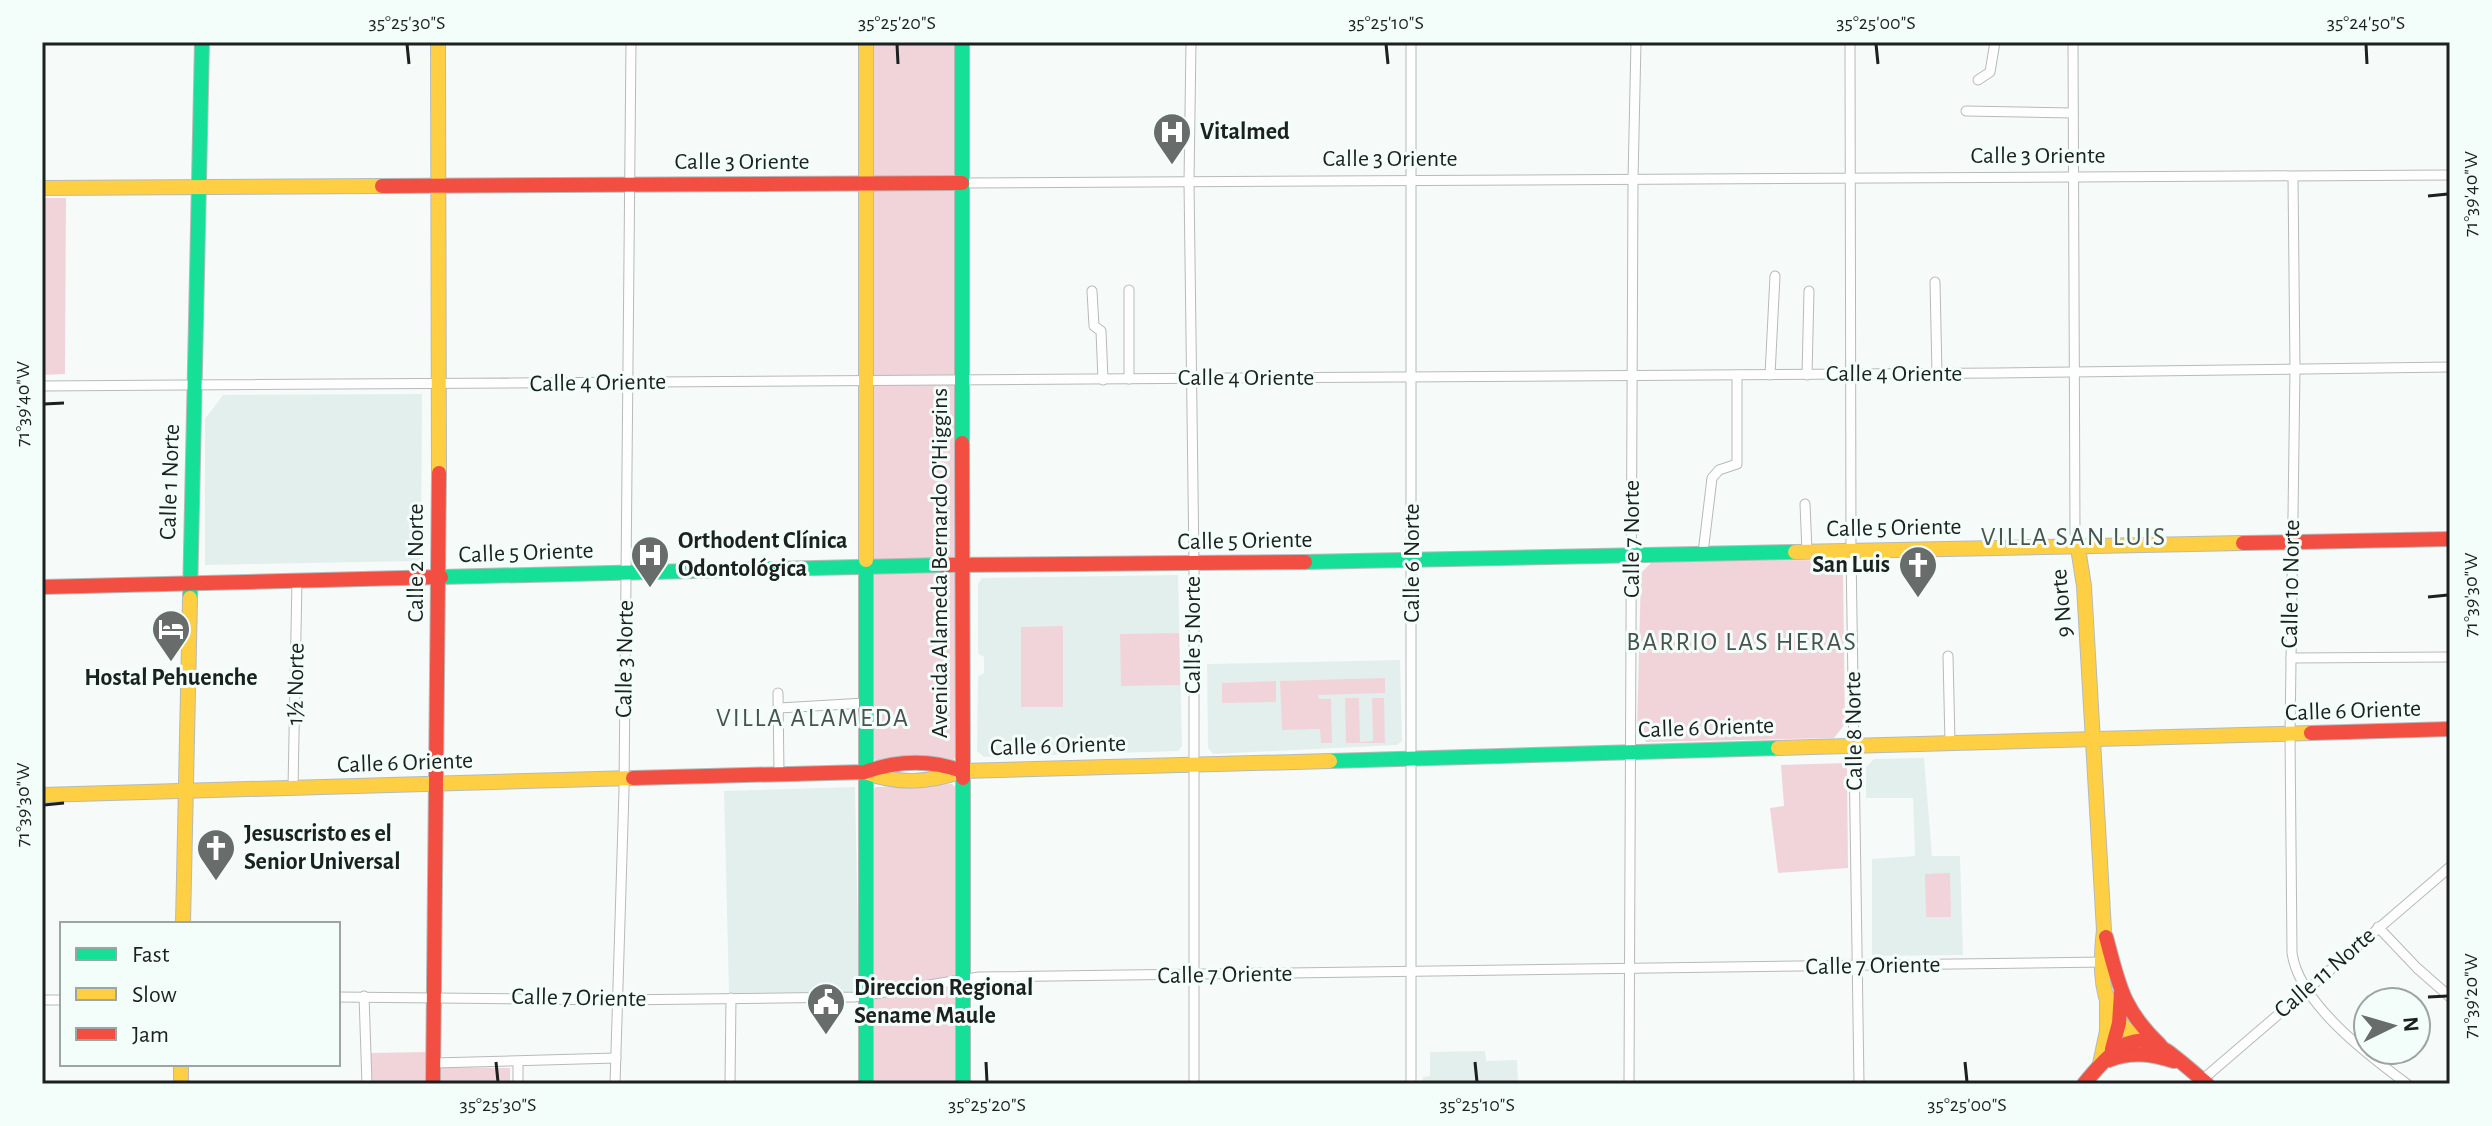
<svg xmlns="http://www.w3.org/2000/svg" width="2492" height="1126" viewBox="0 0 2492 1126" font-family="'Alegreya Sans',sans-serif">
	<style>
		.built { fill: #e3efed }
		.green { fill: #f1d4da }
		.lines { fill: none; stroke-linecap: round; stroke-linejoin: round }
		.street-casing { stroke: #b6bab9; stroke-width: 11 }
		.fast-casing { stroke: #b6bab9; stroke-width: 16 }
		.slow-casing { stroke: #b6bab9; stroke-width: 16 }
		.jam-casing { stroke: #b6bab9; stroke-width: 16 }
		.street { stroke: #fefefe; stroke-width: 9 }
		.fast { stroke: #16e098; stroke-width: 14 }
		.slow { stroke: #ffcf43; stroke-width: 14 }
		.jam { stroke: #f24e42; stroke-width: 14 }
		.ticks { fill: none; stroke: #1c201f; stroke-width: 3 }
		.labels { text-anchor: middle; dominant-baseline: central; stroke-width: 6; stroke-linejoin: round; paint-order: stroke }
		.poi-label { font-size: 24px; font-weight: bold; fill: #1c201f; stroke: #f3fefb; text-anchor: start }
		.street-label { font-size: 24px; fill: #1c201f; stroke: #f3fefb }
		.neighbourhood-label { font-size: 26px; letter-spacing: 2px; fill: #4a5250; stroke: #f3fefb }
		.neatline { fill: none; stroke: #1c201f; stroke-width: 3 }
		.ticks-label { font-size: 20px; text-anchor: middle; fill: #1c201f }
	</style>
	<rect width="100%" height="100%" fill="#f6fbfa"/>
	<!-- built -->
	<g class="built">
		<polygon points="422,394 421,557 418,561 205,565 205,419 223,395"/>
		<polygon points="1178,575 1182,746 1178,751 984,757 977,751 978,676 984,673 984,657 978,654 978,584 982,578"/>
		<polygon points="1400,660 1402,741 1397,745 1213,754 1208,748 1207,664"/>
		<polygon points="1924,758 1932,856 1960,856 1963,955 1872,956 1872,859 1915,856 1913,798 1866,798 1866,767 1874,759"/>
		<polygon points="855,787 859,992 729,993 724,791"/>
		<polygon points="1485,1051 1486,1061 1517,1060 1518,1083 1537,1084 1423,1084 1423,1077 1430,1076 1430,1052"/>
	</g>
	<!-- green -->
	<g class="green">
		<polygon points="871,42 957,42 956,757 953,760 944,758 878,761 873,759 871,755"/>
		<polygon points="42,198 66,198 65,374 42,375"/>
		<polygon points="1834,560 1843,571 1845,724 1834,738 1646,742 1637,730 1641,573 1653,561"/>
		<polygon points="1063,626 1063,707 1021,707 1021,627"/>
		<polygon points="1179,633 1180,685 1121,686 1120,634"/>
		<polygon points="1385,678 1385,693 1318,695 1319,699 1331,699 1332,743 1321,743 1320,729 1282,730 1280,681"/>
		<polygon points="1276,681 1276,702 1222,703 1222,683"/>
		<polygon points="1345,698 1359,698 1360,742 1373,741 1372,698 1384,698 1385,743 1346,743"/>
		<polygon points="1847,763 1848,868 1778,873 1770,808 1784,806 1781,765"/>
		<polygon points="952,784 956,788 957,1084 871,1084 872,790 876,787"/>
		<polygon points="1950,873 1951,917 1926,917 1925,874"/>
		<polygon points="429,1052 428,1084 371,1084 370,1053"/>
		<polygon points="441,1067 510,1068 510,1084 440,1084"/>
	</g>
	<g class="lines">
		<defs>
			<g id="street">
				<polyline points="1191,42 1189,182 1194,564 1194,1084"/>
				<polyline points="1411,42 1411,1084"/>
				<polyline points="1850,42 1851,551 1859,1084"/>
				<polyline points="2073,42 2075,533 2078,548"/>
				<polyline points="1978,80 1990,72 1995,42"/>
				<polyline points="1966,111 2073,113"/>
				<path d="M2293 177 2295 369 2290 735 2292 953C2299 1003 2368 1055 2407 1084"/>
				<polyline points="962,183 2450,175"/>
				<polyline points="1935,282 1937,374"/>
				<polyline points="1092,291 1094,326 1101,331 1103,380"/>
				<polyline points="1770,375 1775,276"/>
				<polyline points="1807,375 1809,291"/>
				<polyline points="1129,379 1129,290"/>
				<polyline points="42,386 1997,373 2450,367"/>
				<polyline points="1805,504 1807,551"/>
				<polyline points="1703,553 1712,478 1719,470 1737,464 1737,375"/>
				<polyline points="1948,656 1950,743"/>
				<polyline points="2291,658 2450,657"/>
				<polyline points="778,693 779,774"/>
				<polyline points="779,708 865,703"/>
				<polyline points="293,788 297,580"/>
				<polyline points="2378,927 2417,968 2450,997"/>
				<polyline points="364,996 367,1084"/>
				<polyline points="338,997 616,1000 854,997 979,977 2106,962"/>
				<polyline points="42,1000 62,1000"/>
				<polyline points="434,1063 616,1058"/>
				<polyline points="2202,1080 2450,867"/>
				<polyline points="518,1084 518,1062"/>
				<polyline points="615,1084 624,790 631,42"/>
				<polyline points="730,1084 731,998"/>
				<polyline points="1629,1084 1633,180 1636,42"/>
			</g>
			<g id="fast">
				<polyline points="962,42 962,443"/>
				<polyline points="866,560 866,1084"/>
				<polyline points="1305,562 1795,552"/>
				<polyline points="441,577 944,565"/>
				<polyline points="190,598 202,42"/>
				<polyline points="1330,761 1778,748"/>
				<polyline points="963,778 963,1084"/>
			</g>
			<g id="slow">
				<polyline points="438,42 439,473"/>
				<polyline points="866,42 866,560"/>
				<polyline points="42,188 382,186"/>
				<path d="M2078 548 2084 586 2104 930C2101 957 2099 989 2113 1014 2120 1026 2136 1037 2146 1046"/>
				<polyline points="1795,552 2243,543"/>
				<polyline points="1778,748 2311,733"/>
				<path d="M865 772C898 785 929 783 962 771L1330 761"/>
				<polyline points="42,795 633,778"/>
				<polyline points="183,924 190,598"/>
				<polyline points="181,1064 181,1084"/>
				<polyline points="2100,1064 2107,1031 2107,997"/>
			</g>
			<g id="jam">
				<polyline points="382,186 962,183"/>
				<polyline points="962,443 963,778"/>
				<polyline points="2243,543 2450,539"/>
				<polyline points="944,565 1305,562"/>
				<polyline points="42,587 441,577"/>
				<polyline points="2311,733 2450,729"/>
				<path d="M633 778 865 772C898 760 929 759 962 771"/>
				<path d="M2106 937C2119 985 2122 1009 2160 1045"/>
				<polyline points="2112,1049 2119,1023 2121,993"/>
				<path d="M2109 1060C2131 1051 2151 1054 2174 1061"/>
				<polyline points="433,1084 439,473"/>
				<path d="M2084 1084C2137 1018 2150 1035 2207 1084"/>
			</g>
		</defs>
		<!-- street casing -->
		<use href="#street" class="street-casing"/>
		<!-- fast casing -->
		<use href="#fast" class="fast-casing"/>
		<!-- slow casing -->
		<use href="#slow" class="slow-casing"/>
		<!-- jam casing -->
		<use href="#jam" class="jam-casing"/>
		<!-- street -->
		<use href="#street" class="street"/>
		<!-- fast -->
		<use href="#fast" class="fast"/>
		<!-- slow -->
		<use href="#slow" class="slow"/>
		<!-- jam -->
		<use href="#jam" class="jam"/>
	</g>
	<!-- ticks -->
	<path class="ticks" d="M407 44 409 64M897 44 898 64M1386 44 1388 64M1876 44 1878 64M2366 44 2367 64M2428 196 2448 194M44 404 64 403M2428 597 2448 595M44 805 64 803M2428 997 2448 996M496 1062 498 1082M986 1062 987 1082M1475 1062 1477 1082M1965 1062 1967 1082"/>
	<!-- icons -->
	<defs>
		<symbol id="hospital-pin" viewBox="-11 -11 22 30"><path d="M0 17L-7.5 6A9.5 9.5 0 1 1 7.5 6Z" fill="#686d6c" stroke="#f3fefb"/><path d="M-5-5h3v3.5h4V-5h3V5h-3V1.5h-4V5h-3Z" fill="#fff"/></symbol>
		<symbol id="church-pin" viewBox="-11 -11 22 30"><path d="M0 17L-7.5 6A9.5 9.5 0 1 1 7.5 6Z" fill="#686d6c" stroke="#f3fefb"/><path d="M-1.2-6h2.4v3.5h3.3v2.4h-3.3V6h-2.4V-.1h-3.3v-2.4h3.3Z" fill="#fff"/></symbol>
		<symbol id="hotel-pin" viewBox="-11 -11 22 30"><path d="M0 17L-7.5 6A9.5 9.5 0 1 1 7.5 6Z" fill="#686d6c" stroke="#f3fefb"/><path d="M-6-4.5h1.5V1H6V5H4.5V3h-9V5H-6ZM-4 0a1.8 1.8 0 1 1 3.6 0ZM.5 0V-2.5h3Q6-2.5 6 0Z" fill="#fff"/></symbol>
		<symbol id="civic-pin" viewBox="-11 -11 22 30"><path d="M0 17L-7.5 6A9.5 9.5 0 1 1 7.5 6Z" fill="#686d6c" stroke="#f3fefb"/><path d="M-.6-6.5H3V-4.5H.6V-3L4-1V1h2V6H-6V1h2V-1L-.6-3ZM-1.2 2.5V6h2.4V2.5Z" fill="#fff"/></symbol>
	</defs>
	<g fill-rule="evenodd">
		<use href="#hospital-pin" x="1150" y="110" width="44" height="60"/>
		<use href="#hospital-pin" x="628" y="533" width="44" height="60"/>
		<use href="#church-pin" x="1896" y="543" width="44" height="60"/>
		<use href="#hotel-pin" x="149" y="607" width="44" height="60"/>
		<use href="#church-pin" x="194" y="826" width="44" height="60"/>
		<use href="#civic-pin" x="804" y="980" width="44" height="60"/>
	</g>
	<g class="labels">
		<!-- poi labels -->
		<g class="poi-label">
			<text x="1200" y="132">Vitalmed</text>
			<text x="678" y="541">Orthodent Clínica<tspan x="678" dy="28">Odontológica</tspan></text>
			<text x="1890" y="565" text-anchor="end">San Luis</text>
			<text x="171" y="678" text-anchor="middle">Hostal Pehuenche</text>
			<text x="244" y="834">Jesuscristo es el<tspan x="244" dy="28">Senior Universal</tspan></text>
			<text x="854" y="988">Direccion Regional<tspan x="854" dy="28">Sename Maule</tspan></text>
		</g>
		<!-- street labels -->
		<g class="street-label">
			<text x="2038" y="156">Calle 3 Oriente</text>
			<text x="1390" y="159">Calle 3 Oriente</text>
			<text x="742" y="162">Calle 3 Oriente</text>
			<text x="1894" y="374">Calle 4 Oriente</text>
			<text x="1246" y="378">Calle 4 Oriente</text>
			<text transform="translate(598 383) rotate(-1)">Calle 4 Oriente</text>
			<text transform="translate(170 482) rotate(-88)">Calle 1 Norte</text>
			<text transform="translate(1894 528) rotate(-1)">Calle 5 Oriente</text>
			<text transform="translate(1632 539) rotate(-90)">Calle 7 Norte</text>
			<text transform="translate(1245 541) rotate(-1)">Calle 5 Oriente</text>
			<text transform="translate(526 553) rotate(-2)">Calle 5 Oriente</text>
			<text transform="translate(416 563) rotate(-90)">Calle 2 Norte</text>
			<text transform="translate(940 563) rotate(-90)">Avenida Alameda Bernardo O'Higgins</text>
			<text transform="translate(1412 563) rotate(-90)">Calle 6 Norte</text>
			<text transform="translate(2291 584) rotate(-89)">Calle 10 Norte</text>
			<text transform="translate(2062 603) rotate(-95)">9 Norte</text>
			<text transform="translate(1193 635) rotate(-90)">Calle 5 Norte</text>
			<text transform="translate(625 659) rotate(-89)">Calle 3 Norte</text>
			<text transform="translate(296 684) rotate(-89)">1½ Norte</text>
			<text transform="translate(2353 711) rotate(-2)">Calle 6 Oriente</text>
			<text transform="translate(1706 728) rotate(-2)">Calle 6 Oriente</text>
			<text transform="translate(1854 731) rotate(-91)">Calle 8 Norte</text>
			<text transform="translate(1058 746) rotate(-2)">Calle 6 Oriente</text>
			<text transform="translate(405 763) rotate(-2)">Calle 6 Oriente</text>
			<text transform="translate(1873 966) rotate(-1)">Calle 7 Oriente</text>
			<text transform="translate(2325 973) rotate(-41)">Calle 11 Norte</text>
			<text transform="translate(1225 975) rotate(-1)">Calle 7 Oriente</text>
			<text transform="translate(579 998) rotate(1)">Calle 7 Oriente</text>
		</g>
		<!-- neighbourhood labels -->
		<g class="neighbourhood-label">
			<text x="2074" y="537">VILLA SAN LUIS</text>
			<text x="1742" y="642">BARRIO LAS HERAS</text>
			<text x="813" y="718">VILLA ALAMEDA</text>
		</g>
	</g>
	<!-- border -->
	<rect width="2492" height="1126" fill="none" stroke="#f3fefb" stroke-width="88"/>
	<!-- legend -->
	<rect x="60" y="922" width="280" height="144" fill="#f3fefb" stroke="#9da5a3" stroke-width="2"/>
	<rect x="76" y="948" width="40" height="12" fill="#16e098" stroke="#9da5a3" stroke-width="2"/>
	<text x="132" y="962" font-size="24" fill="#1c201f">Fast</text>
	<rect x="76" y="988" width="40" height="12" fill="#ffcf43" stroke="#9da5a3" stroke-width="2"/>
	<text x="132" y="1002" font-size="24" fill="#1c201f">Slow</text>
	<rect x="76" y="1028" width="40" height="12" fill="#f24e42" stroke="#9da5a3" stroke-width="2"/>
	<text x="132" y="1042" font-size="24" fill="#1c201f">Jam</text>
	<!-- north arrow -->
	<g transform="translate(2392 1026) rotate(85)"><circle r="38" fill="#f3fefb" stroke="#9da5a3" stroke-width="2"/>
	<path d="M0-6L14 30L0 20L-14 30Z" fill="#686d6c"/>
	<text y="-12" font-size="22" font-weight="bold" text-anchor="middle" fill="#1c201f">N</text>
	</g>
	<rect x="44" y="44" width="2404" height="1038" class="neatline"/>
	<g class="ticks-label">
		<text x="407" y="29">35°25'30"S</text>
		<text x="897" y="29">35°25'20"S</text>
		<text x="1386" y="29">35°25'10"S</text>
		<text x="1876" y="29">35°25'00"S</text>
		<text x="2366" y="29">35°24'50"S</text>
		<text transform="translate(2470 194) rotate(-90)" y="7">71°39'40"W</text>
		<text transform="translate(22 404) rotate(-90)" y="7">71°39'40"W</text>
		<text transform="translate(2470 595) rotate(-90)" y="7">71°39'30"W</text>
		<text transform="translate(22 805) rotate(-90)" y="7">71°39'30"W</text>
		<text transform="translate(2470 996) rotate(-90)" y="7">71°39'20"W</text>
		<text x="498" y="1111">35°25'30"S</text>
		<text x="987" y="1111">35°25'20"S</text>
		<text x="1477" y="1111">35°25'10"S</text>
		<text x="1967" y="1111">35°25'00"S</text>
	</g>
</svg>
